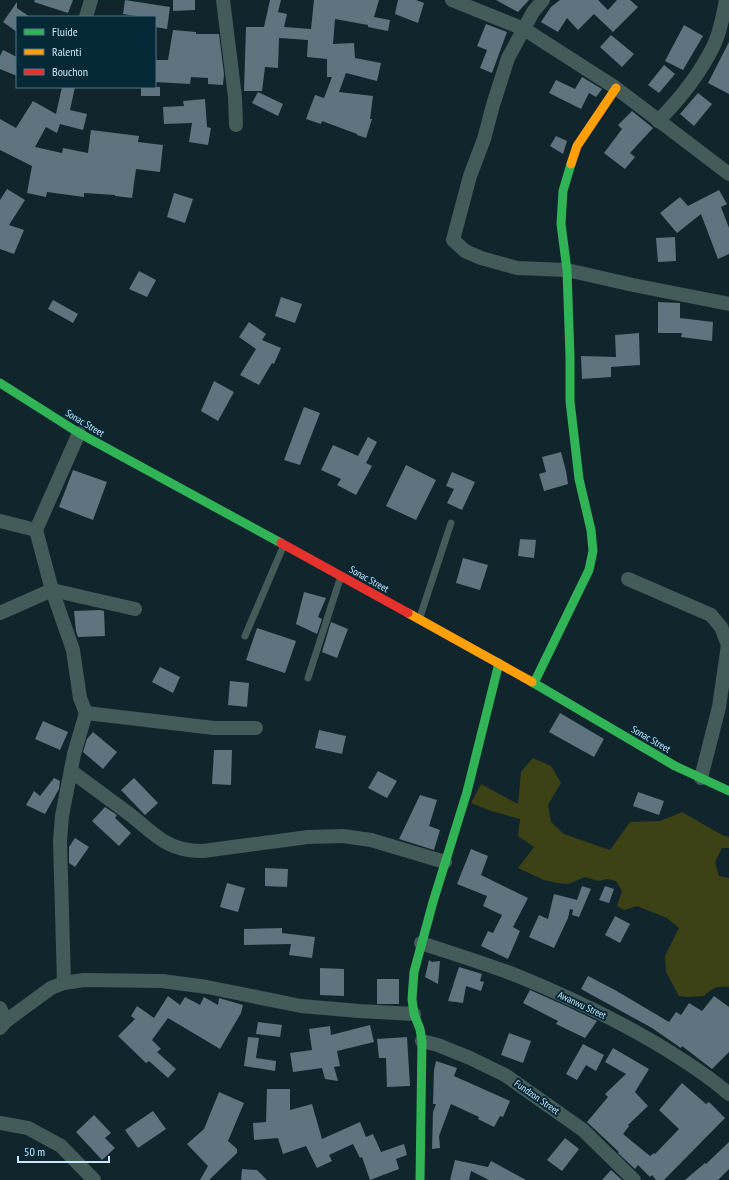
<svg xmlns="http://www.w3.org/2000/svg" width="729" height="1180" viewBox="0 0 729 1180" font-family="'PT Sans Narrow',sans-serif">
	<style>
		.green { fill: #3c4116 }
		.building { fill: #5f747e }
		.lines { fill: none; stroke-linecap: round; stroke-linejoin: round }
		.lane { stroke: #445c59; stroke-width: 7 }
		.street { stroke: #445c59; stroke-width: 14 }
		.fast { stroke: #30b455; stroke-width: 9 }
		.slow { stroke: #ff9f0a; stroke-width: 9 }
		.jam { stroke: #e5322d; stroke-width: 9 }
		.labels { text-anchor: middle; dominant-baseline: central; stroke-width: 4; stroke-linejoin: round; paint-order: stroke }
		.street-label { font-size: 10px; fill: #c9e8f9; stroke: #062938 }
	</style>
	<rect width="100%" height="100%" fill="#11252d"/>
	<!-- green -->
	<path class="green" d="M533 758 551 766 561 783 548 805 551 822 564 834 610 850 630 822 660 821 682 812 722 835 729 837V848H722L715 862 719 876 729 878V987C719 985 711 988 704 996L687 997 679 996 666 972 665 956 679 928 667 918 637 906 624 910 617 906 622 891 616 881 607 879 598 881 585 877 568 884 557 883 544 880 518 868 534 847 518 836 520 819 491 811 471 803 481 784 518 804 521 772Z"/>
	<!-- building -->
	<g class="building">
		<polygon points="35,0 73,0 68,13 34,2"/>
		<polygon points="125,0 170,7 167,29 155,27 155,17 142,17 123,14"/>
		<polygon points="173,0 195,0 195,10 173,11"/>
		<polygon points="270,0 281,0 278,12 287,14 284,27 311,29 314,0 379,0 374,17 390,20 388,31 368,27 368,25 335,19 333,44 354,43 355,58 381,63 377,81 346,73 339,92 373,96 370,119 372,119 366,138 357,135 357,134 322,121 321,124 306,119 315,95 324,98 332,77 327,77 327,59 307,57 308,40 279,38 278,68 265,67 262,91 244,91 246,27 264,27"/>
		<polygon points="398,0 416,0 424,3 418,23 395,14"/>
		<polygon points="496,0 529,0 518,12"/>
		<polygon points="560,0 598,0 608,10 617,0 630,0 638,7 613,32 594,14 578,30 567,18 558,32 541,22 551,7"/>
		<polygon points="17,2 17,8 30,17 17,17 17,32 3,22"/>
		<polygon points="486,24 507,32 492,73 480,68 487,50 477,46"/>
		<polygon points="684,25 703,36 683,70 665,61"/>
		<polygon points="173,30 196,32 196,34 219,34 224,74 223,85 208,84 208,78 191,77 190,84 155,82 155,60 168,60"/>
		<polygon points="611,35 634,54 622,67 600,47"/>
		<polygon points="729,42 729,94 708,83"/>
		<polygon points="3,50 17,57 17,76 0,69 0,56"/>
		<polygon points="664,65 675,74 659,93 648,85"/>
		<polygon points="582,77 602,89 596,97 589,93 581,109 549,93 556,80 575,89"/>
		<polygon points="62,87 75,87 70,110 87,114 83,130 60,124 57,133 46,127 35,147 62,153 63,148 88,153 91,130 139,136 138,142 163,145 160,172 136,169 132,198 115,196 115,195 84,193 84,197 47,192 46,197 27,193 32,166 0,150 0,119 16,128 33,101 56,114"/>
		<rect x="141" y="87" width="19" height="9"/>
		<polygon points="258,92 283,104 278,116 252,103"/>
		<polygon points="698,93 712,104 694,126 680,114"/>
		<polygon points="205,99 207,127 211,128 208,145 189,142 192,123 164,124 163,107 184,106 183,101"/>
		<polygon points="632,111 653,128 630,153 635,157 625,169 604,153 622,129 618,125"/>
		<polygon points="556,136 567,141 563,154 550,146"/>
		<polygon points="7,189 25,200 9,225 24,230 14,254 0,249 0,200"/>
		<polygon points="719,190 727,204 721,207 729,228 729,254 718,259 701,214 677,233 660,213 680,197 688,206"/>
		<polygon points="174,193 193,199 185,223 167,217"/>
		<polygon points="675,237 676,261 658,262 656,238"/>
		<polygon points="139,271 156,280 147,297 129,289"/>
		<polygon points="281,297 302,304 295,323 275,316"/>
		<polygon points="53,300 78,314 73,323 48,309"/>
		<polygon points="658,302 680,303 680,318 713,322 712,341 681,337 682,333 658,333"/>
		<polygon points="249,322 266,334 262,340 281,348 274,364 272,363 259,385 240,375 256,349 239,337"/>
		<polygon points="639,333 640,365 611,367 611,377 582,379 581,356 616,357 615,335"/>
		<polygon points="214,381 234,392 218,421 201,411"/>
		<polygon points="304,407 320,413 300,465 284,460"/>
		<polygon points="368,437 377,442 366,463 372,466 356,495 337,485 341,479 321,470 333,445 358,456"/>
		<polygon points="561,452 566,471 568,484 544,491 539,474 546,472 542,457"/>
		<polygon points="406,465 436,480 416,520 386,506"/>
		<polygon points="73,470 107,482 93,520 59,507"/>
		<polygon points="452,472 475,482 462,510 447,503 454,489 446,486"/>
		<polygon points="520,539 536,540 534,558 518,556"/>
		<polygon points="463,558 488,565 480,590 456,583"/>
		<polygon points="304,592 326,598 318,617 322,619 317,634 296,624"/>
		<polygon points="100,610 104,611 105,636 78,637 76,631 74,611"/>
		<polygon points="331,622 348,629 337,658 322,652"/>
		<polygon points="257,628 296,641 285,673 246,660"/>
		<polygon points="160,667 180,677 173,693 152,682"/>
		<polygon points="230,681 249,683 247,707 228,705"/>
		<polygon points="560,713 604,739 594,757 549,732"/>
		<polygon points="43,721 68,732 60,750 35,739"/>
		<polygon points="319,730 346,736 342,754 315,748"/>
		<polygon points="93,732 117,752 103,769 83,752 87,739"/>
		<polygon points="214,750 232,750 231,785 212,784"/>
		<polygon points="378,771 397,781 387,798 368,788"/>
		<polygon points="54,778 60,781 59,789 45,814 26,805 34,791 40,796"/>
		<polygon points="134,778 158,803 145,815 121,790"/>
		<polygon points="638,792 664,801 659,815 633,806"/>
		<polygon points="420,795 437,800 429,826 440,830 434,850 399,839"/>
		<polygon points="105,807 117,815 115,818 131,833 119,846 92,821"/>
		<polygon points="75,838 89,847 75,867 69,863 69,847"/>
		<polygon points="471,849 488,856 481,875 528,898 513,927 520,931 508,959 481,946 488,931 493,933 502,915 483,906 487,896 457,884"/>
		<polygon points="265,868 288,869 287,887 265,886"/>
		<polygon points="227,883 245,888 238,912 220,907"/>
		<polygon points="582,886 591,889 579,917 572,915 573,910 570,909 568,918 554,948 529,937 539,915 548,919 554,894 577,900"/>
		<polygon points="605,886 614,889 609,903 599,900"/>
		<polygon points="615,916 630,924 620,943 605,935"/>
		<polygon points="282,928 282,933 315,937 312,958 289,955 291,944 244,945 244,929"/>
		<polygon points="429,960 432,962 440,961 438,984 425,977"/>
		<polygon points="459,967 482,974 480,981 484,982 481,991 466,986 463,1003 448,1001"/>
		<polygon points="320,968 344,969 344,996 320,995"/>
		<polygon points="588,976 615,990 669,1022 676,1012 681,1015 689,1003 702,1011 714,996 729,1007 729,1052 712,1069 682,1046 681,1048 652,1028 581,989"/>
		<rect x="377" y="979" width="22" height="25"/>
		<polygon points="530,990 566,1006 597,1021 585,1038 556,1024 558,1021 523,1003"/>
		<polygon points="168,996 180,1005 185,997 200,1005 204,997 218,1005 219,998 243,1005 241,1013 220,1049 168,1018 152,1040 161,1049 157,1052 176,1069 168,1078 149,1061 146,1063 118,1036 135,1019 131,1016 137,1006 154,1018"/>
		<polygon points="258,1022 282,1025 280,1037 256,1034"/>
		<polygon points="370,1025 374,1042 337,1051 340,1066 334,1067 338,1081 325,1079 322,1068 293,1072 290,1053 312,1050 309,1029 330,1026 331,1035"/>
		<polygon points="509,1033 531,1041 523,1063 501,1055"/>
		<polygon points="248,1037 259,1038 256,1058 276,1061 275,1071 244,1066"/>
		<polygon points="407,1037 410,1086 387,1087 386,1058 379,1058 377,1039"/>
		<polygon points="583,1044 604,1055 596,1071 586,1065 577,1080 566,1074"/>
		<polygon points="613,1048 649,1069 635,1092 648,1106 628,1125 629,1126 623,1134 650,1156 654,1153 655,1154 679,1129 659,1110 682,1083 706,1104 709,1102 725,1118 664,1180 656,1180 652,1175 650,1177 638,1165 635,1169 618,1153 619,1152 587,1122 608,1097 605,1094 626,1074 605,1062"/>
		<polygon points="436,1061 457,1068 454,1076 510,1101 503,1117 500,1116 494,1127 478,1119 479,1117 451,1104 439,1136 440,1148 432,1149 433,1112 436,1104 433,1104 434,1070"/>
		<polygon points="267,1089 290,1089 290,1110 312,1104 322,1139 360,1122 366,1137 373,1134 381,1152 404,1144 407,1155 396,1159 399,1169 370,1180 362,1157 360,1158 353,1144 329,1155 332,1161 317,1168 306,1146 283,1154 278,1138 254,1140 253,1123 266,1122"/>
		<polygon points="219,1092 244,1103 228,1141 237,1149 237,1153 209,1180 200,1180 208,1166 187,1144 204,1129"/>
		<polygon points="153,1111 166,1129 138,1148 125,1130"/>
		<polygon points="94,1115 111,1133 105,1138 115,1148 102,1160 76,1132"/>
		<polygon points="565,1138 579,1149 562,1171 547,1160"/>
		<polygon points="729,1142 729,1169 718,1180 685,1180 705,1163 706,1164"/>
		<polygon points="455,1160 488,1167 491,1161 526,1180 489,1180 471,1171 469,1180 450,1180"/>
		<polygon points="242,1169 257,1170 267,1180 241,1180"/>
		<polygon points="611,1170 622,1180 602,1180"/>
	</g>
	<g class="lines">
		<!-- lane -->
		<g class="lane">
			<polyline points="420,617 451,523"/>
			<polyline points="245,636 283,547"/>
			<polyline points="308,678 340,579"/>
		</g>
		<!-- street -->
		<g class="street">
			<polyline points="223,0 235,97 236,125"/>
			<polyline points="452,0 524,29 616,88 729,174"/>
			<polyline points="543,0 533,12 508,58 493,105 484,139 470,176 453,240 465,251 481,258 517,268 567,270 633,285 729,304"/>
			<polyline points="86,17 91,0"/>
			<path d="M658 121C680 99 699 75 713 47 720 33 723 16 726 0"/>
			<polyline points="0,521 36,530 52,590 73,650 80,698 86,713 74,754 62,816 60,841 64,983"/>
			<polyline points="36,530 79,433"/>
			<polyline points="628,579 711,615 721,627 728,645 719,707 701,778"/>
			<polyline points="0,613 52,590 135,609"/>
			<polyline points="86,713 214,728 256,728"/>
			<path d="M71 771C90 785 109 799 128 813 154 833 167 852 203 851L308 837 343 836 371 840 445 862"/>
			<path d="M421 943C454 954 487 964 518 976 564 995 609 1016 652 1041 679 1057 705 1073 729 1094"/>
			<polyline points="0,1008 6,1021"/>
			<polyline points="0,1028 6,1021 51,988 64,983 84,980 162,981 207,987 301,1006 359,1011 414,1014"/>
			<polyline points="422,1041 438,1045 470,1058 505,1075 583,1130 634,1180"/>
			<polyline points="0,1123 28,1128 61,1146 94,1180"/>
		</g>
		<!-- fast -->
		<g class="fast">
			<polyline points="0,383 79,433 281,543"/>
			<polyline points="532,682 675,766 729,791"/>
			<polyline points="534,683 589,570 593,551 591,530 579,479 570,401 570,357 567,270 561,224 563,191 571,164"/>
			<polyline points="420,1180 422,1041 420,1029 414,1014 412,999 414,972 433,902 467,792 499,663"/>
		</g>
		<!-- slow -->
		<g class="slow">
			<polyline points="571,164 577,146 616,88"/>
			<polyline points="408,613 532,682"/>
		</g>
		<!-- jam -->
		<polyline class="jam" points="281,543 408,613"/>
	</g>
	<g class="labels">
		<!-- street labels -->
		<g class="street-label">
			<text transform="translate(85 423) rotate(31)">Sonac Street</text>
			<text transform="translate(369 579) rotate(29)">Sonac Street</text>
			<text transform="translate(651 739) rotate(30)">Sonac Street</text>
			<text transform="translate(582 1005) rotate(25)">Awanwu Street</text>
			<text transform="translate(537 1097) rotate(35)">Fundzon Street</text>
		</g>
	</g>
	<!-- legend -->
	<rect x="16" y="16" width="140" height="72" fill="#062938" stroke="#547585"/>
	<rect x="24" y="29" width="20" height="6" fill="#30b455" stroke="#547585"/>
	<text x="52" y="36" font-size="12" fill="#c9e8f9">Fluide</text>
	<rect x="24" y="49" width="20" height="6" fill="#ff9f0a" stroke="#547585"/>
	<text x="52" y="56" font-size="12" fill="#c9e8f9">Ralenti</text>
	<rect x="24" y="69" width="20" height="6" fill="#e5322d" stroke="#547585"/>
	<text x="52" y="76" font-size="12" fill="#c9e8f9">Bouchon</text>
	<!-- scale -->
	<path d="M18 1156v6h91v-6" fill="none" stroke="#c9e8f9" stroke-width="2"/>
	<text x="24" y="1156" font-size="12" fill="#c9e8f9" stroke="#062938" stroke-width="3" paint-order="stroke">50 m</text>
</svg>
